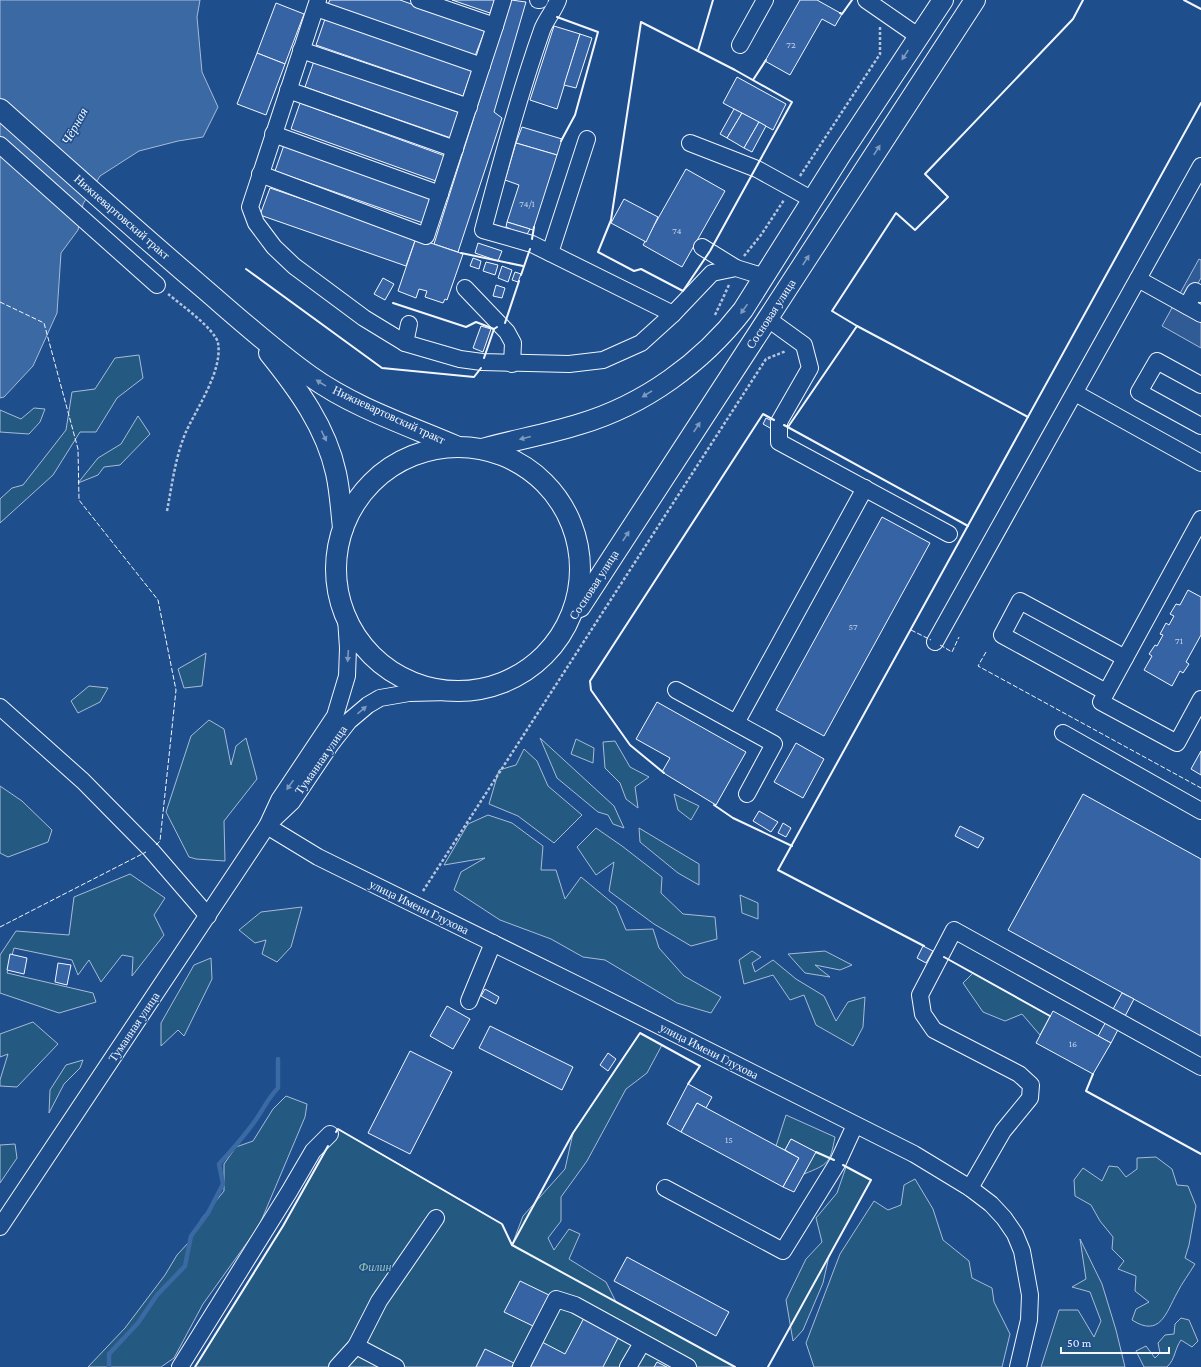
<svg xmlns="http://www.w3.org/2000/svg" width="1201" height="1367" font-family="'Crimson Pro',serif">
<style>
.green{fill:#245a82;stroke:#a8bbd7}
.parking{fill:#305b95;stroke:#a8bbd7}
.water{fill:#3b69a3;stroke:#a8bbd7}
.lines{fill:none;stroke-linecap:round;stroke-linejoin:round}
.stream{stroke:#3b69a3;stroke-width:4.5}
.building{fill:#3563a3;stroke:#f2f6ff}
.minor-casing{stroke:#f2f6ff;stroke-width:18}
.major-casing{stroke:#f2f6ff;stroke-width:22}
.path{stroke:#b3c4dc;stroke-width:2.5;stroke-dasharray:3 2;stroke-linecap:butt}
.minor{stroke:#1f4e8c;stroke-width:16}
.major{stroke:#1f4e8c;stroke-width:20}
.fence{stroke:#f2f6ff;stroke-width:1;stroke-dasharray:5 2;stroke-linecap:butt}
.wall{stroke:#f2f6ff;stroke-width:2}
.oneway{fill:#7e9ac0}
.labels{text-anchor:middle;stroke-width:3;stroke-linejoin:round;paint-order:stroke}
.number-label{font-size:10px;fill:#c3d1e8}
.street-label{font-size:12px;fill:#f2f6ff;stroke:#1f4e8c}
.park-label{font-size:12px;font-style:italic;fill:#97c8a6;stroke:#1f4e8c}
.water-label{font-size:13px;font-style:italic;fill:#f2f6ff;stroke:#1f4e8c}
</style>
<rect width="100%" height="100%" fill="#1f4e8c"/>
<g class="green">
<polygon points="139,355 143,378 117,398 96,432 80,432 53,475 0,523 0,499 12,488 23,485 66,430 72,392 95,389 115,358"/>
<polygon points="34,408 45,409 40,422 29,434 0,432 0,410 21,419"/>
<polygon points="138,416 150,434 120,465 104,467 98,475 78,483 98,458 121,444"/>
<polygon points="206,653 202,686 184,688 178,669"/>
<polygon points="89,686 108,688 100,702 78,713 71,701"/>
<polygon points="209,720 224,729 231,765 236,746 246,738 257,779 224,821 225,861 196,859 189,857 166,812 191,736"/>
<polygon points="540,738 614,806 624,828 613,824 608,815 598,812 557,778"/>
<polygon points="576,739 594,748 593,763 571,754"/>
<polygon points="615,741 630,767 649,777 635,787 638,808 626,799 620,783 605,768 603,742"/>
<polygon points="524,749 537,761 548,786 582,815 554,843 518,816 489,804 499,770 516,765"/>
<polygon points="0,786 22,801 52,830 48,842 8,857 0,853"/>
<polygon points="674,794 699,806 691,820 678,810"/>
<polygon points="488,815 512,823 543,846 541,870 556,870 565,899 581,877 616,906 626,930 653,929 659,948 684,976 721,997 711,1013 677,1003 605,960 583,957 551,939 500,920 454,890 461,872 485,858 444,865 468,824"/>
<polygon points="596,828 622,846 662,877 661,893 683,914 715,917 717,939 691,946 654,924 609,891 614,862 596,875 577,847"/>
<polygon points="639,828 699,864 699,885 678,873 640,842"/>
<polygon points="130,874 165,898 154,915 164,935 132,976 133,957 122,955 101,982 89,960 78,975 72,960 14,948 7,973 93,993 96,1002 59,1013 0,993 0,955 16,931 69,935 74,897"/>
<polygon points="740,895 758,903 758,919 742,913"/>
<polygon points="302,907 291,947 277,962 262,954 266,940 255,943 239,930 261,912"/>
<polygon points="752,951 761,957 752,963 755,972 773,960 796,979 824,996 836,1021 848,1002 865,997 863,1027 853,1046 816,1025 804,995 790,1000 773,975 744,984 739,960"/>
<polygon points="825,951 852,965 840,970 815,965 830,977 805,973 788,954"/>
<polygon points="211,958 212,979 184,1036 178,1030 161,1046 161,1023 194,965"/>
<polygon points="973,973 1050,1016 1040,1035 1022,1014 1005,1021 983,1012 963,983"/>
<polygon points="33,1022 58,1044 17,1087 0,1086 0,1080 8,1054 0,1057 0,1034"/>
<polygon points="640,1033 662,1045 647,1073 626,1089 587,1161 561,1197 561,1221 548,1238 554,1250 569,1229 580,1234 569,1259 606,1282 616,1302 735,1367 195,1367 283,1226 338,1129 502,1224 512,1245 523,1216 565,1169 573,1133"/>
<polygon points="83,1060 80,1068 64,1084 49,1113 50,1090 66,1065"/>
<polygon points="286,1096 307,1104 305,1117 259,1226 203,1304 174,1358 161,1367 88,1367 125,1328 165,1275 177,1255 189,1242 202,1218 224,1191 224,1164 236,1147 253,1141 273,1109"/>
<path d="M786,1115L835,1137C830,1163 829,1164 804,1174L815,1152L791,1139L785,1150L776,1146Z"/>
<polygon points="15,1144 17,1158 0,1183 0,1145"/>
<path d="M1156,1157L1172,1169L1177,1185L1188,1186L1196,1206L1189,1245L1185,1258L1195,1264C1189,1274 1182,1283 1177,1293C1166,1313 1160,1338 1132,1320L1136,1309L1149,1302L1135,1291L1136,1276L1118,1269L1124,1261L1112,1249L1113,1237L1100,1221L1091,1205L1075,1196L1074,1180L1083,1168L1102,1181L1109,1166L1118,1167L1126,1177L1137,1169V1158Z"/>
<polygon points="846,1167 871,1180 829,1256 823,1283 803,1330 793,1341 786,1300 806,1259 822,1242 816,1218 837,1193"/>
<polygon points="915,1179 933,1209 943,1240 969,1261 972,1278 992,1288 994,1302 1010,1334 1002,1367 814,1367 806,1343 840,1254 874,1201 888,1210 901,1205 904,1185"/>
<polygon points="1080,1239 1102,1284 1116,1330 1125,1367 1041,1367 1059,1310 1078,1310 1094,1337 1101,1321 1090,1292 1072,1287 1086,1279"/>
<path d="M1181,1318L1189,1320L1198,1341L1192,1347L1181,1340C1174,1350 1176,1358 1167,1367H1144L1136,1351L1146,1346L1155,1358L1160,1353L1158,1343L1165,1335L1174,1334L1175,1324Z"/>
</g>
<polygon class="parking" points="1199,259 1201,260 1201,278 1197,285 1201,287 1201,348 1162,326"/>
<polygon class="water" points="0,0 200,0 197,17 202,72 218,107 203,137 178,141 139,151 100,176 83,204 78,230 61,253 57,313 33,366 4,397 0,398"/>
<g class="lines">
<path class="stream" d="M109,1367V1354L138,1323L157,1295L185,1266L191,1236L208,1213L223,1184L219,1164C232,1150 244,1136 255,1121C263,1110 268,1098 278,1088V1059"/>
</g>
<g class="building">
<polygon points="330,0 400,0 485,30 475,56 328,4"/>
<polygon points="452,0 495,0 490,13"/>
<polygon points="511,0 526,2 494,112 502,118 458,252 434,244"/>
<polygon points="800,0 817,0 842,14 835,26 822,19 790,75 765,61"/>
<polygon points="276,3 304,14 285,64 257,53"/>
<polygon points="325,19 472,70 463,96 316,45"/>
<polygon points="554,26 580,34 557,109 530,100"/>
<polygon points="580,34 592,38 576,88 564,85"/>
<polygon points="257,53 285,64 266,115 237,104"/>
<polygon points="314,61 460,113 451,138 305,87"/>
<polygon points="737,77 786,104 773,130 723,103"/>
<polygon points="300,103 445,156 436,181 291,129"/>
<polygon points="734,109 742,113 727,138 720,134"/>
<polygon points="742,113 759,122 744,148 727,138"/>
<polygon points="759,122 766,126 752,152 744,148"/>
<polygon points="522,127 562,139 557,155 516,143"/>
<polygon points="516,143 557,155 533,230 507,222 519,185 505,180"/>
<polygon points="284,145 432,197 423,223 275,171"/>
<polygon points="686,169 725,191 682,267 643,245"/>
<polygon points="270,188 416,238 406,266 260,215"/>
<polygon points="624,199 658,217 646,242 611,223"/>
<polygon points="507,222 530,229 526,236 506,227"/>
<polygon points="416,238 463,254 447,300 445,299 443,303 425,297 427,291 419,289 416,298 398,291"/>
<polygon points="478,243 502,251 498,261 475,253"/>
<polygon points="473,258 481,261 479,269 470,266"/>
<polygon points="486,262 498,265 495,275 483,271"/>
<polygon points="502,266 512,270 508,282 498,278"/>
<polygon points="515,272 521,274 518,282 512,280"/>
<polygon points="383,278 394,284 385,300 374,294"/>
<polygon points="496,285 505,288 502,298 493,296"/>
<polygon points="481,326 491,329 483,352 473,348"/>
<polygon points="766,418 774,422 770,428 763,424"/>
<polygon points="882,517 930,543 824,736 776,710"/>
<polygon points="1188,590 1201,597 1201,635 1186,662 1189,664 1183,673 1180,671 1172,686 1144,670 1152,656 1149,654 1155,645 1157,646 1163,635 1160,634 1166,623 1169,625 1174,616 1170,614 1176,604 1180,605"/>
<polygon points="657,702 746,752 716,805 662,772 670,758 636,739"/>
<polygon points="796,743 824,759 803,798 774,782"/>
<polygon points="1201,751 1201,775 1191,769"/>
<polygon points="1083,794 1201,859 1201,1036 1008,930"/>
<polygon points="759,811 778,822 771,832 753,821"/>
<polygon points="783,823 791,828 786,837 778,833"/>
<polygon points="960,826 984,838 978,848 955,836"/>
<polygon points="923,946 933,951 926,963 917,958"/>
<polygon points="10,954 27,958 24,974 7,970"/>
<polygon points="58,963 71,965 67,985 55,982"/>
<polygon points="485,989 499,997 496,1004 481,996"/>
<polygon points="1122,993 1134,999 1111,1043 1098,1036"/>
<polygon points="447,1006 470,1019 453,1049 430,1036"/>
<polygon points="1053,1011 1111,1043 1093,1074 1036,1043"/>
<polygon points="490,1026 573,1067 562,1090 479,1048"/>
<polygon points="410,1051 452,1072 410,1154 368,1133"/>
<polygon points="608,1053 616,1059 608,1071 600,1065"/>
<polygon points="688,1084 712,1097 706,1108 697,1103 681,1132 667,1124"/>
<polygon points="697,1103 799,1158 783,1187 681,1132"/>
<polygon points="791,1139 816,1152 794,1192 783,1187 799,1158 785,1150"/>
<polygon points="627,1257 729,1312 716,1336 614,1281"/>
<polygon points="520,1281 549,1295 533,1326 504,1312"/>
<polygon points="585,1316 620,1334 603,1367 528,1367 542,1342 565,1354"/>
<polygon points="485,1349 514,1363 512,1367 476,1367"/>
<polygon points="657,1362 667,1367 654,1367"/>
</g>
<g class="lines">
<defs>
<g id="minor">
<polyline points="318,0 250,207 256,223 274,247 294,266 364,318 405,343 460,359 482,362 569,364 603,360 641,343 673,314 712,273 736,268 765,277"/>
<polyline points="419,0 495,26 503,0"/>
<polyline points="538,0 540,0"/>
<path d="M558,0C554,11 546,19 542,30C519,95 501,163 483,230L532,244L673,314"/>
<polyline points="866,0 918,36"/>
<polyline points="316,8 482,66"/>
<polyline points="740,45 765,0"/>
<polyline points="301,50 469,107"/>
<polyline points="288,90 455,149"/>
<polyline points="273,134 440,194"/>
<polyline points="690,143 757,169 813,200"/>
<polyline points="0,145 157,285"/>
<polyline points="260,174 426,236 495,26"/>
<polyline points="702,247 736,268"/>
<polyline points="550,253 587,139"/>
<polyline points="1138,279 1201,314"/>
<polyline points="465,288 507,332 513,343 512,364"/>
<polyline points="1187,306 1195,291 1201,294"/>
<polyline points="768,319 804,345 810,368 779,422 779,442 949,534"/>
<polyline points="405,343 409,324"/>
<polyline points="1201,385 1157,361 1139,392 1201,426"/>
<polyline points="1075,393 1201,463"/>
<polyline points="1201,519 1101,702 1177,743 1201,699"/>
<polyline points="935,642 1201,166"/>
<polyline points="676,690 774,744 747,794"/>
<polyline points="1106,692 1002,635 1020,601 1125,658"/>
<polyline points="0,707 83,781 151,850 208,916"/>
<polyline points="736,723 865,488"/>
<polyline points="1063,733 1201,811"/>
<polyline points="274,819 292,802 331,744 349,721 368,705 380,698 409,693 450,692"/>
<polyline points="267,826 318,857 584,988 914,1154 970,1188 991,1204 1004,1218 1015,1234 1022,1251 1030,1295 1029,1320 1018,1367"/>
<polyline points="469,1001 493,943"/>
<polyline points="665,1188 783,1251 838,1162 855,1125"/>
<polyline points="970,1188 1003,1131 1030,1098 1031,1085 1019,1074 934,1030 923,1014 920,995 954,930 1201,1067"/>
<polyline points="0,1227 267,826 279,800 335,716 347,676 348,648 346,618"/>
<polyline points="356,1346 396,1367"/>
<polyline points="180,1367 289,1192 313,1151 330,1134"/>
<polyline points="337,1367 356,1346 379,1301 436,1218"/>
<polyline points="521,1367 556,1299 575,1305 688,1367"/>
<polyline points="628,1367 642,1343"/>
</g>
<g id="major">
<path d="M0,109C67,169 134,229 202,287C237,317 272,349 310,376C353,407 407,425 456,446"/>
<path d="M269,353C298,389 326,427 336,473C340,491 341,510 343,528"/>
<circle cx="458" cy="569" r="122"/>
<path d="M482,449C515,440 548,434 580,424C644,405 702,363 743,310L840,156L943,0"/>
<polyline points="580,607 975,0"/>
</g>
</defs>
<use href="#minor" class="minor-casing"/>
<use href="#major" class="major-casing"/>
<g class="path">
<polyline points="800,176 880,54 880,27"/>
<polyline points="744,256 761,235 784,200"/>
<polyline points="715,315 729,285"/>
<path d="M167,511C172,485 175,459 185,434C196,409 223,371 218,343C215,329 180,304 168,294"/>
<polyline points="423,891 766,359 786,351"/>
</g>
<use href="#minor" class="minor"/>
<use href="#major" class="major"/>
<g class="fence">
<polyline points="0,302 44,323 78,449 79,500 158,600 176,690 160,841 155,846"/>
<polyline points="911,630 931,640"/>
<polyline points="940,645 952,652 959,637"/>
<polyline points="986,652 978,666 1201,788"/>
<polyline points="0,927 146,852"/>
</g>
<g class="wall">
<polyline points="1184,0 1201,9"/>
<polyline points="840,13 842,14 852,0"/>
<polyline points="557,17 598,32 575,115 561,141"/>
<polygon points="641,22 735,70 792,102 710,251 683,291 641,269 634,271 598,252 611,220"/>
<polyline points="698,51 713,0"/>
<polyline points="753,80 766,60"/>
<polyline points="532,239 534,227"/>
<polyline points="461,253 523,266"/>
<polyline points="246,269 382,368 474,377 481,368"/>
<polyline points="521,275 530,249"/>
<polyline points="393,303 466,327 476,322 494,329"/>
<polyline points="505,323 519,281"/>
<polyline points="484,358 494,329 497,327"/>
<polyline points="1028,417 857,326 832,311 896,213 915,230 948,197 925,174 1073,19 1083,0"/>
<polyline points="784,425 968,526"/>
<polyline points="788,427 857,326"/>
<polyline points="664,773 630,745 591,690 590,681 763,414 774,420"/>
<polyline points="714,805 733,818 792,846"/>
<polyline points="924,946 778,870 1201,103"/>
<polyline points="944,957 1050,1016"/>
<polyline points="1093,1074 1086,1091 1201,1154"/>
<polyline points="336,1132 338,1129 502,1224 512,1245 735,1367"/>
<polyline points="816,1152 834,1160"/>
<polyline points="512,1245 573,1133 640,1033 700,1066 688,1084"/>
<polyline points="195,1367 283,1226 328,1146"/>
<polyline points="768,1367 871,1180 843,1165"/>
</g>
</g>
<defs><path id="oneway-solid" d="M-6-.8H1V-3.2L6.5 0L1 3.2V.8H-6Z"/></defs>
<g class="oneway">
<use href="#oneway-solid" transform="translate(905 55) rotate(123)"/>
<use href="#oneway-solid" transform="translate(877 150) rotate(-57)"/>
<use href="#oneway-solid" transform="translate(806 260) rotate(-57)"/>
<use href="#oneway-solid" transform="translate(744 309) rotate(125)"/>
<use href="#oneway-solid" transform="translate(321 383) rotate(-148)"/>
<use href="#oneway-solid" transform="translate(647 394) rotate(148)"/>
<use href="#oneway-solid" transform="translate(697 427) rotate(-57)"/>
<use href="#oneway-solid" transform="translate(324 436) rotate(64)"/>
<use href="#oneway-solid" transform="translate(525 438) rotate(166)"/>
<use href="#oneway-solid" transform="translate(626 536) rotate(-57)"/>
<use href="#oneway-solid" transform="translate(348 656) rotate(94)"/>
<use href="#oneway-solid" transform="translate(362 710) rotate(-40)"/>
<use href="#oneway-solid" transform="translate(290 785) rotate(125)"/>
</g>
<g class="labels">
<g class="number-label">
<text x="791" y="48">72</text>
<text x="527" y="207">74/1</text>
<text x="677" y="234">74</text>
<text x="853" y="630">57</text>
<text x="1179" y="644">71</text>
<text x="1073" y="1047">16</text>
<text x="729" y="1143">15</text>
</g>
<g class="street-label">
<text transform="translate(122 217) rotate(41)" y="4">Нижневартовский тракт</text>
<text transform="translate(771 314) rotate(-57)" y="4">Сосновая улица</text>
<text transform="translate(389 415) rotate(25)" y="4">Нижневартовский тракт</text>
<text transform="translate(594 585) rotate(-57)" y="4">Сосновая улица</text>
<text transform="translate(321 760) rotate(-55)" y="4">Туманная улица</text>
<text transform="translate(419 907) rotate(26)" y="4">улица Имени Глухова</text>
<text transform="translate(134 1027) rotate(-56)" y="4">Туманная улица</text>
<text transform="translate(709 1051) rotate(27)" y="4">улица Имени Глухова</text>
</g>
<g class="park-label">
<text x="375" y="1271">Филин</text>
</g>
<g class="water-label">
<text transform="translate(74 126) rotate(-61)" y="5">Чёрная</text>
</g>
</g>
<path d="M1061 1347v6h108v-6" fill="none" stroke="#f2f6ff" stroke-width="2"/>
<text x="1067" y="1347" font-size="12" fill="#f2f6ff" stroke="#1f4e8c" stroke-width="3" paint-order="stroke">50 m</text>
</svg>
